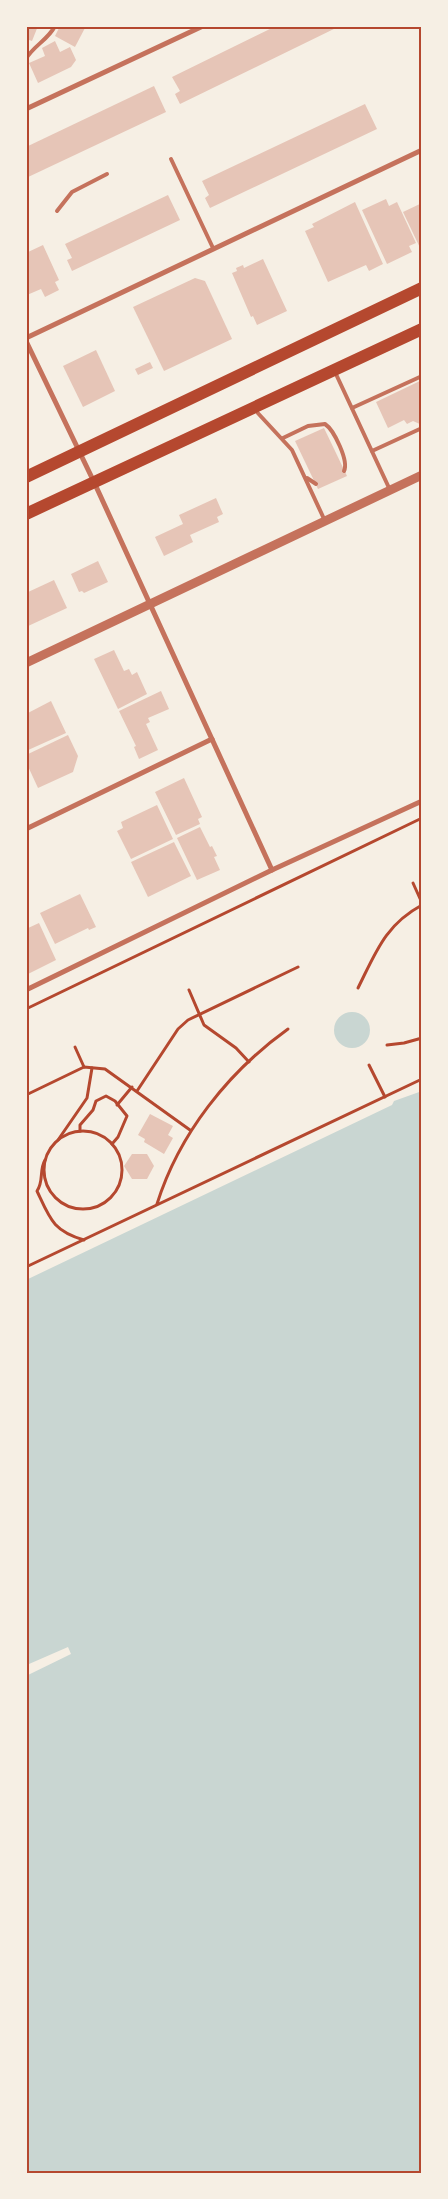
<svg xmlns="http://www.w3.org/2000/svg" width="448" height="2199" font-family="'Nunito Sans',sans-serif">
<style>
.water{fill:#c9d6d2}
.pier{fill:#f6efe4}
.building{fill:#e6c5b7}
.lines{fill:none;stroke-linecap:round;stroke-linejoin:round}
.path{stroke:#b5482f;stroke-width:3}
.service{stroke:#c5725c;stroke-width:4}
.minor{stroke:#c5725c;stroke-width:5}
.tertiary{stroke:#c5725c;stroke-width:9}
.primary{stroke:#b5482f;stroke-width:12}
.neatline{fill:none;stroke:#b5482f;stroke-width:2}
</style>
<rect width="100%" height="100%" fill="#f6efe4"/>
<g class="water">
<circle cx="352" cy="1030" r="18"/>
<polygon points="422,1091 422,2173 26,2173 26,1280 392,1105 394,1101"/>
</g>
<polygon class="pier" points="68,1647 71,1654 26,1676 26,1658 29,1664"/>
<g class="building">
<polygon points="26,26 38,26 32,41 26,39"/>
<polygon points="60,26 86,26 75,47 55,36"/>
<polygon points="276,26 340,26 180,104 175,94 180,91 172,77"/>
<polygon points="55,41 60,52 70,47 76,60 71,67 38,83 29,63 45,56 42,48"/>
<polygon points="154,86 166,112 26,178 26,147"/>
<polygon points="365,104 377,129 210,208 205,198 209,195 202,181"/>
<polygon points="168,195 180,220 72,271 67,260 72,258 65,244"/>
<polygon points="386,199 389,206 397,202 416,243 409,246 412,252 387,264 362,210"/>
<polygon points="355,202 383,264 369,271 366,265 328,282 305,231 314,227 312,224"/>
<polygon points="422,203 422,252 403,212"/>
<polygon points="43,245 59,280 55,282 59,290 45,297 41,289 27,295 26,253"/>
<polygon points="263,259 287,311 257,325 253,316 251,317 232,273 237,271 236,268 243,265 244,268"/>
<polygon points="195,278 205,281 232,339 164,371 133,307"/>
<polygon points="96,350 115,391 83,407 63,366"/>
<polygon points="150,362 153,368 138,375 135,369"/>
<polygon points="422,380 422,425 413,421 407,424 404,420 388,428 376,402"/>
<polygon points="324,428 347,476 318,489 295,441"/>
<polygon points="216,498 223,514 217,517 219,522 190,535 193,542 164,556 155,537 183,524 179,515"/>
<polygon points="98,561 108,582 84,593 82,591 79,592 71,574"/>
<polygon points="54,580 67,608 26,627 26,593"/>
<polygon points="114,650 124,671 129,669 132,675 137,672 147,694 118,709 94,659"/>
<polygon points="161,691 169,709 148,718 150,722 146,724 158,750 139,759 134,747 136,746 119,711"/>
<polygon points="51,701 66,733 26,751 26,714"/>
<polygon points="68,735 78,756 73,772 38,788 26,762 26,755"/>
<polygon points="184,778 202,817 198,819 200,824 176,835 155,792"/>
<polygon points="157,805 173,839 131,859 117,831 123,828 121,822"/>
<polygon points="200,827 210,847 212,846 217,856 214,857 220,870 197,880 177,838"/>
<polygon points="174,842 191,876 148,897 131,862"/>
<polygon points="80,894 96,927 89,930 88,928 55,944 40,913"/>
<polygon points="39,923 56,960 26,975 26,929"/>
<polygon points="150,1114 173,1126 168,1135 173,1138 164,1154 144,1142 145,1139 138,1135"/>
<polygon points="132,1154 147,1154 154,1166 147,1179 132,1179 124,1166"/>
</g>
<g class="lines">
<g class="path">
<polyline points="413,883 422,903"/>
<path d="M358,988C376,952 385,925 422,905"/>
<polyline points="189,990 204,1025 236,1048 249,1062"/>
<polyline points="26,1009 422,818"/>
<polyline points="387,1045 404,1043 422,1038"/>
<polyline points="75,1047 84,1067"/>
<polyline points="369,1065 385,1097"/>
<polyline points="137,1091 178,1029 188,1020 298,967"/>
<polyline points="26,1095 84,1067 105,1069 190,1130"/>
<polyline points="117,1105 132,1087"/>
<polyline points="80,1131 80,1125 93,1110 96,1101 106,1096 115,1101 127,1116 118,1137 112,1144"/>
<circle cx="83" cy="1170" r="39"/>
<polyline points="58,1140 87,1098 92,1068"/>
<path d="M45,1160C39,1170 44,1181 37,1191C50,1219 53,1231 84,1240"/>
<path d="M157,1204C179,1134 228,1072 288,1029"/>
<polyline points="26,1267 422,1079"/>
</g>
<g class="service">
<path d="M26,59C33,46 48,40 55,26"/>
<polyline points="171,159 213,248"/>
<polyline points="57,211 72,192 107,174"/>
<polyline points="335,372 390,490"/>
<polyline points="352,408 422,376"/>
<polyline points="255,410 292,450 325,521"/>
<path d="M283,438L308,426L325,424C334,430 349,461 344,471"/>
<polyline points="372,451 422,428"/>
<polyline points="307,478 316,484"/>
</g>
<g class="minor">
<polyline points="26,109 203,26"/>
<polyline points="26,338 422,150"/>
<polyline points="26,341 94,482 272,870"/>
<polyline points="26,829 212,739"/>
<polyline points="26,990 272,870 422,801"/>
</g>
<polyline class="tertiary" points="26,663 422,475"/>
<g class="primary">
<polyline points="26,477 422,288"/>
<polyline points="26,514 422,329"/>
</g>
</g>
<rect width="448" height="2199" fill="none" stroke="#f6efe4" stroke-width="55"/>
<rect x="28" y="28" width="392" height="2144" class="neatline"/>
</svg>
